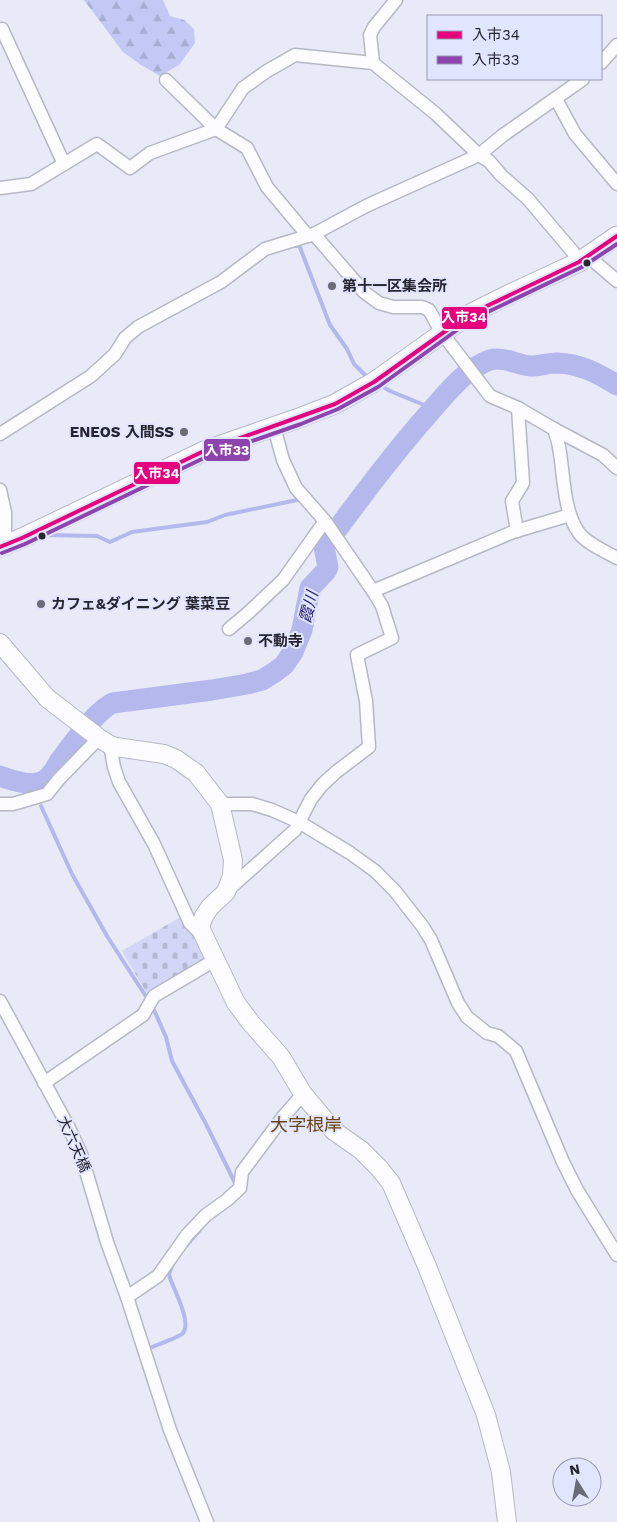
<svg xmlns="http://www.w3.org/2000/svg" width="617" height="1522" font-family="'Work Sans','Noto Sans JP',sans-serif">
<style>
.forest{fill:url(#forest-firs)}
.cemetery{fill:url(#cemetery-stones)}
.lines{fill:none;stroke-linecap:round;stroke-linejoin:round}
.stream{stroke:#b4b8ed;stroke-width:4}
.river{stroke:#b4b8ed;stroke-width:21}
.street-casing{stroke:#b6b8c3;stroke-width:15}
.secondary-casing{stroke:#b6b8c3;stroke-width:20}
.primary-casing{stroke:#b6b8c3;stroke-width:21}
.street{stroke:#fcfcfe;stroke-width:12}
.secondary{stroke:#fcfcfe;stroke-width:18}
.primary{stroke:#fcfcfe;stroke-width:19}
.bus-1-casing{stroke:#e2e5fe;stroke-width:8}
.bus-2-casing{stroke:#e2e5fe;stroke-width:8}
.bus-1{stroke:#e5007d;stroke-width:4}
.bus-2{stroke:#8e44ad;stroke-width:4}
.bus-dot{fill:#252630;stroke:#e2e5fe;stroke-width:2}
.poi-dot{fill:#696b76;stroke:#e2e5fe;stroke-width:2}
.labels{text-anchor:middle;stroke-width:4;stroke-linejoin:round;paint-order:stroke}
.poi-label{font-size:15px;font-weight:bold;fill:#252630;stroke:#e2e5fe;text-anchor:start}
.street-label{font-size:15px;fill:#252630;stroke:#e2e5fe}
.water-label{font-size:16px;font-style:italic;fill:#292270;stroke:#e2e5fe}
.quarter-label{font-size:18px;fill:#6a4615;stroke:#e2e5fe}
.line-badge{stroke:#e2e5fe;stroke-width:2}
.badge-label{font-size:14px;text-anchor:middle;font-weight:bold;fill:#fff}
</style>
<defs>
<pattern id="forest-firs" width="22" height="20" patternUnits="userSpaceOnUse" patternTransform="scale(1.25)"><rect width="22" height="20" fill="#c3c8f4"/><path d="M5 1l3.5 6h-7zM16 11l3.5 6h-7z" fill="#a7acd2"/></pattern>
<pattern id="cemetery-stones" width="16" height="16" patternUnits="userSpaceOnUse" patternTransform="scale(1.25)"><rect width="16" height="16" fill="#d3d6f6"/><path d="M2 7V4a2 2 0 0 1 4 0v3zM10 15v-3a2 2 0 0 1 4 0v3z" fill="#b5b8d3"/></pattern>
</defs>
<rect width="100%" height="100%" fill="#e8eaf8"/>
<polygon class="forest" points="84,0 163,0 170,16 184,20 194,29 195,43 179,65 160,76 141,65 123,52"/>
<polygon class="cemetery" points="184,915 207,958 146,992 122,951"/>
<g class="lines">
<g class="stream">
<polyline points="295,246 299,245 330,325 347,349 354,364 368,378"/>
<polyline points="380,385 390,391 434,409"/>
<polyline points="46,535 97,536 110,542 132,532 207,522 225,515 297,500"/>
<polyline points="30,782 33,788"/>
<polyline points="41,806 72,874 107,936 145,995"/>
<polyline points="154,1010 166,1037 172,1061 206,1124 236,1185"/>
<polyline points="186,1246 200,1230"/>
<path d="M152,1347C159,1344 177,1338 182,1334C193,1324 174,1290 170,1278L169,1274L172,1266"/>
</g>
<path class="river" d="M0,776C11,780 30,786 41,782C50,779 55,769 59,762C71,746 95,711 113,703L212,690L247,684L262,680L275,672L284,665L293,652L302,630L310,588L326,571L328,567L324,547C358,501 392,455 430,412C446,394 466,368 490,360C503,356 517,365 531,366C539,366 548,363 557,363C581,364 597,373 617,385"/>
<defs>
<g id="street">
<polyline points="2,29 64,164"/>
<polyline points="373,63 370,35 374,27 396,0"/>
<polyline points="601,63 617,45"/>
<polyline points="166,80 216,129 247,148 267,187 308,236"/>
<polyline points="556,99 575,134 617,184"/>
<polyline points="0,188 31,184 97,144 130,168 150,153 216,129 243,88 267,71 295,55 373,63 436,114 479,155 489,161 501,175 528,199 573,252 579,262"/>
<path d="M314,234L364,292L379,303L393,307H422L429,310L442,333L490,396L518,408L554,429C556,435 558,441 559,447C564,474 563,511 579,533C586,543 606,552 617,558"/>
<polyline points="589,257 617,281"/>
<polyline points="554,429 603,455 617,468"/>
<polyline points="0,434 91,376 115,354 125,338 138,327 221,282 265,249 314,234 366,206 479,155 502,136 583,79"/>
<polyline points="0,490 5,512 5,545"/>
<polyline points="517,531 512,501 523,483 518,408"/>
<polyline points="373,591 513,532 570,515"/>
<polyline points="229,629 248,613 283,580 325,521"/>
<polyline points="110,745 114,767 119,782 154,844 190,923 203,936"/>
<polyline points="0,804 13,804 47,794 59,779 99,738"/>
<polyline points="220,804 252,804 272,810 299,822 350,853 375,871 395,891 423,927 431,940 458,1003 467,1017 487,1033 498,1036 516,1051 563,1162 577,1190 617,1255"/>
<polyline points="228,890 295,830 311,799 322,785 336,772 369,747 366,701 357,655 392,638 382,606 373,591 325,521 296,488 283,460 274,427"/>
<polyline points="0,1001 68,1126 81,1154 107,1242 127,1297 170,1430 207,1522"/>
<polyline points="44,1083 143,1015 154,996 215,960"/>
<polyline points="127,1297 158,1276 187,1235 206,1215 227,1200 240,1188 242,1172 283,1117 303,1094"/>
</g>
<polyline id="secondary" points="0,643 47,698 99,738 110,745 116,747 164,754 176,759 196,773 220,804 233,860 232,876 226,892 210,907 204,916 200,927 204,936 236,1003 251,1023 281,1057 303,1094 334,1131 361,1150 379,1168 391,1183 426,1264 486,1415 501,1472 507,1522"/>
<polyline id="primary" points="0,547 22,538 204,451 299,418 335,404 374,382 468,315 508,295 579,262 617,236"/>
</defs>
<use href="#street" class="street-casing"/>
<use href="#secondary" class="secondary-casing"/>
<use href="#primary" class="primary-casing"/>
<use href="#street" class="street"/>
<use href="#secondary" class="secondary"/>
<use href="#primary" class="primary"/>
<defs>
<polyline id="bus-1" points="0,547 22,538 204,451 335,404 374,382 468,315 579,262 617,236"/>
<polyline id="bus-2" points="2,553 25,544 206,457 301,424 338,409 378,387 471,320 582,267 617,244"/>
</defs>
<use href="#bus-1" class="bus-1-casing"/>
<use href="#bus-2" class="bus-2-casing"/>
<use href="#bus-1" class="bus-1"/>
<use href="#bus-2" class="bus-2"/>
</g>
<g class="bus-dot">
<circle cx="587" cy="263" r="4.5"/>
<circle cx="42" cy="536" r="4.5"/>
</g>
<g class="poi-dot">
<circle cx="332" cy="286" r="5"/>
<circle cx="184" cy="432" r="5"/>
<circle cx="41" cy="604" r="5"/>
<circle cx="248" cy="641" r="5"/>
</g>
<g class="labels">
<g class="poi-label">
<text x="342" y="291">第十一区集会所</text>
<text x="174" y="437" text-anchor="end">ENEOS 入間SS</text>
<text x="51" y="609">カフェ&amp;ダイニング 葉菜豆</text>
<text x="258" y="646">不動寺</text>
</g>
<g class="street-label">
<text transform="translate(74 1144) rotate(66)" y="5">大六天橋</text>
</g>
<g class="water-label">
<text transform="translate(308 607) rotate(-75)" y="6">霞川</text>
</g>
<g class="quarter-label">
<text x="306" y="1131">大字根岸</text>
</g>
</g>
<g class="line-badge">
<rect x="441" y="306" width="47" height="24" rx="5" fill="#e5007d"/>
<rect x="203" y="438" width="48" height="24" rx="5" fill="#8e44ad"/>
<rect x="133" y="461" width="48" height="24" rx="5" fill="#e5007d"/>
</g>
<g class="badge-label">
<text x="464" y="322">入市34</text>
<text x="227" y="455">入市33</text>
<text x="157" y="478">入市34</text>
</g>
<rect x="427" y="15" width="175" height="65" fill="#e2e5fe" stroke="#9699ac"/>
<rect x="437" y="31" width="25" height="8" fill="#e5007d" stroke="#9699ac"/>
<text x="472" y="40" font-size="15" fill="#252630">入市34</text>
<rect x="437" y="56" width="25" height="8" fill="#8e44ad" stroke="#9699ac"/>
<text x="472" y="65" font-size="15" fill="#252630">入市33</text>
<g transform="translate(577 1482) rotate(349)"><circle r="24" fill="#e2e5fe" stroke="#9699ac"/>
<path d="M0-4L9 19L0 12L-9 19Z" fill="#696b76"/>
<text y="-8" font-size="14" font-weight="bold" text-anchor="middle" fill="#252630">N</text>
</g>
</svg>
